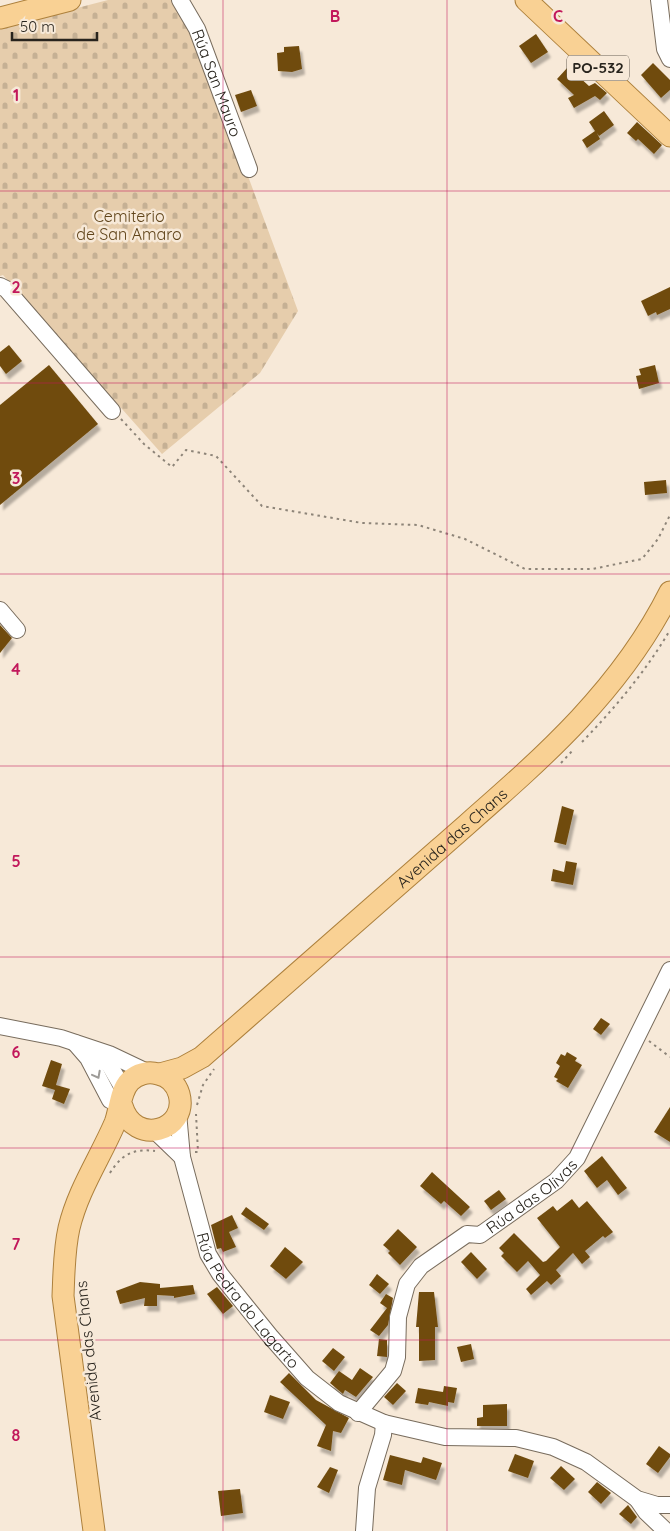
<svg xmlns="http://www.w3.org/2000/svg" width="670" height="1531" font-family="Quicksand,sans-serif">
<style>
.cemetery{fill:url(#cemetery-stones)}
.building{fill:#704c11;filter:url(#shadow)}
.lines{fill:none;stroke-linecap:round;stroke-linejoin:round}
.minor-casing{stroke:#786c5d;stroke-width:18}
.major-casing{stroke:#ad803c;stroke-width:23}
.path{stroke:#8d8478;stroke-width:2;stroke-dasharray:2.5 4;stroke-linecap:butt}
.minor{stroke:#fff;stroke-width:16}
.major{stroke:#f9d194;stroke-width:21}
.oneway{stroke:#9e9c99}
.grid{fill:none;stroke:#c2185b;stroke-width:1;stroke-opacity:0.55}
.labels{text-anchor:middle;stroke-width:5;stroke-linejoin:round;paint-order:stroke}
.shield{fill:#f7e9d8;stroke:#665f55;stroke-width:1}
.shield-label{font-size:15px;font-weight:bold;fill:#28241d}
.street-label{font-size:16px;fill:#28241d;stroke:#f7e9d8}
.park-label{font-size:16px;fill:#61451b;stroke:#f7e9d8}
.grid-label{font-size:16px;text-anchor:middle;font-weight:bold;fill:#c2185b;stroke:#f7e9d8;stroke-width:5;stroke-linejoin:round;paint-order:stroke}
</style>
<defs>
<pattern id="cemetery-stones" width="16" height="16" patternUnits="userSpaceOnUse" patternTransform="scale(1.25)"><rect width="16" height="16" fill="#e6cdac"/><path d="M2 7V4a2 2 0 0 1 4 0v3zM10 15v-3a2 2 0 0 1 4 0v3z" fill="#c5b094"/></pattern>
<filter id="shadow"><feDropShadow dx="3" dy="5.5" stdDeviation="1" flood-color="#0004"/></filter>
</defs>
<rect width="100%" height="100%" fill="#f7e9d8"/>
<polygon class="cemetery" points="108,0 174,0 194,32 229,128 226,132 228,138 235,141 298,311 260,373 162,454 3,275 0,276 0,28"/>
<g class="building">
<polygon points="536,34 548,52 531,63 519,46"/>
<polygon points="299,46 302,69 292,72 278,71 277,53 284,52 284,47"/>
<polygon points="653,63 670,80 670,90 661,98 641,75"/>
<polygon points="568,67 589,86 595,83 607,93 600,100 595,96 574,108 568,98 574,95 557,79"/>
<polygon points="251,90 257,106 241,112 235,95"/>
<polygon points="604,111 614,125 599,136 597,133 600,139 587,148 582,140 595,131 589,122"/>
<polygon points="637,122 662,145 654,154 638,139 636,141 627,133"/>
<polygon points="670,287 670,309 657,315 656,312 648,316 641,301"/>
<polygon points="9,345 22,361 6,374 0,366 0,352"/>
<polygon points="49,365 98,424 0,505 0,405"/>
<polygon points="655,365 659,383 639,389 636,376 641,375 639,369"/>
<polygon points="666,480 667,493 645,495 644,482"/>
<polygon points="0,625 12,638 0,653"/>
<polygon points="562,806 574,810 566,845 554,842"/>
<polygon points="566,861 577,863 573,885 551,881 553,869 564,872"/>
<polygon points="601,1018 610,1024 601,1035 593,1029"/>
<polygon points="567,1052 577,1058 575,1061 582,1065 568,1088 556,1081 558,1079 554,1077 560,1066 556,1063 561,1054 565,1056"/>
<polygon points="51,1060 62,1064 56,1085 70,1089 64,1104 52,1099 55,1090 42,1086"/>
<polygon points="670,1107 670,1142 654,1132"/>
<polygon points="602,1156 627,1188 618,1195 607,1180 597,1188 584,1171"/>
<polygon points="432,1172 470,1207 461,1216 444,1201 441,1204 420,1186"/>
<polygon points="499,1190 506,1199 491,1210 484,1201"/>
<polygon points="572,1199 579,1208 587,1201 613,1232 605,1238 603,1236 585,1251 590,1257 582,1264 573,1253 556,1270 561,1276 551,1285 547,1281 531,1295 526,1289 540,1275 528,1261 517,1272 501,1256 504,1253 499,1248 514,1233 543,1262 546,1261 560,1247 537,1218 553,1206 557,1211"/>
<polygon points="246,1207 269,1224 264,1230 241,1214"/>
<polygon points="232,1215 238,1228 229,1232 236,1247 223,1252 221,1248 217,1249 211,1225"/>
<polygon points="398,1229 417,1247 400,1265 388,1253 390,1251 383,1245"/>
<polygon points="285,1247 303,1262 286,1279 270,1266"/>
<polygon points="471,1252 487,1269 477,1279 461,1262"/>
<polygon points="377,1274 389,1284 380,1294 369,1285"/>
<polygon points="140,1282 160,1284 160,1288 193,1285 195,1294 174,1298 174,1296 157,1295 157,1306 144,1306 145,1298 120,1304 116,1291"/>
<polygon points="217,1287 233,1306 223,1314 207,1294"/>
<polygon points="419,1292 434,1292 438,1327 435,1327 435,1360 419,1361 419,1327 416,1327"/>
<polygon points="386,1294 393,1298 388,1325 379,1336 370,1330 387,1308 380,1303"/>
<polygon points="379,1339 387,1340 387,1357 377,1356"/>
<polygon points="471,1344 474,1359 461,1362 457,1347"/>
<polygon points="333,1348 345,1357 334,1371 322,1361"/>
<polygon points="360,1368 373,1377 356,1397 345,1390 343,1394 330,1383 339,1371 352,1380"/>
<polygon points="289,1373 316,1400 349,1418 341,1433 333,1431 331,1451 317,1446 326,1425 280,1382"/>
<polygon points="397,1383 406,1391 393,1405 384,1397"/>
<polygon points="444,1386 457,1388 454,1403 448,1402 448,1406 429,1402 428,1405 415,1403 418,1388 443,1392"/>
<polygon points="270,1395 290,1402 283,1419 264,1412"/>
<polygon points="507,1404 507,1426 477,1426 477,1418 483,1417 483,1405"/>
<polygon points="659,1446 670,1454 670,1457 658,1473 646,1464"/>
<polygon points="515,1454 534,1461 528,1478 508,1471"/>
<polygon points="390,1455 421,1463 423,1457 442,1463 436,1480 405,1470 402,1485 383,1480"/>
<polygon points="561,1466 575,1479 564,1490 550,1478"/>
<polygon points="330,1467 338,1470 329,1493 317,1487"/>
<polygon points="597,1482 611,1493 601,1504 588,1492"/>
<polygon points="240,1489 243,1513 221,1516 218,1491"/>
<polygon points="628,1505 637,1517 631,1524 619,1514"/>
</g>
<g class="lines">
<defs>
<g id="minor">
<path id="s1" d="M180,0L197,29L249,169"/>
<polyline points="659,0 665,49 670,59"/>
<polyline points="0,286 6,289 112,411"/>
<polyline points="0,610 17,630"/>
<polyline points="0,1026 61,1038 109,1054 149,1073"/>
<polyline points="75,1043 88,1058 110,1100 122,1106"/>
<polyline points="97,1052 110,1066 124,1090"/>
<path id="s2" d="M178,1113L182,1157L208,1254L220,1274L270,1336L307,1378L339,1403L384,1423L445,1437L516,1438L553,1447L586,1462L637,1499L657,1505H670"/>
<polyline points="155,1131 182,1157"/>
<path id="s3" d="M358,1413L393,1371L397,1357L398,1317L407,1284L421,1266L467,1234L480,1235L556,1181L577,1158L670,970"/>
<polyline points="637,1499 646,1512 666,1531"/>
<polyline points="364,1531 367,1488 383,1435 384,1423"/>
</g>
<g id="major">
<polyline points="526,0 670,136"/>
<polyline points="0,18 70,0"/>
<path id="s4" d="M160,1074L182,1068L202,1057C281,988 360,919 439,849C527,771 616,700 670,592"/>
<path d="M94,1531L63,1296C64,1273 64,1250 69,1228C78,1190 100,1158 115,1123C120,1110 120,1091 130,1081C137,1074 148,1071 158,1074C168,1076 176,1084 179,1094C189,1131 134,1147 122,1106"/>
</g>
</defs>
<use href="#minor" class="minor-casing"/>
<use href="#major" class="major-casing"/>
<g class="path">
<polyline points="121,419 144,444 172,467 186,450 216,456 262,506 362,523 418,525 465,539 525,569 592,569 642,559 658,539 670,515"/>
<path d="M582,742C615,708 646,671 670,630"/>
<polyline points="561,763 573,750"/>
<polyline points="649,1041 670,1057"/>
<polyline points="197,1105 203,1085 214,1069"/>
<polyline points="195,1152 198,1152 196,1114"/>
<path d="M110,1173C121,1155 133,1148 155,1151"/>
</g>
<use href="#minor" class="minor"/>
<use href="#major" class="major"/>
</g>
<defs><path id="oneway-chevron" d="M-2-3.5L2.5 0L-2 3.5" fill="none" stroke-width="1.6" stroke-linecap="round" stroke-linejoin="round" transform="scale(1.25)"/></defs>
<use class="oneway" href="#oneway-chevron" transform="translate(97 1075) rotate(62)"/>
<path class="grid" d="M223,0V1531M447,0V1531M0,191H670M0,383H670M0,574H670M0,766H670M0,957H670M0,1148H670M0,1340H670"/>
<g class="labels">
<rect class="shield" x="567" y="55.5" width="62" height="25" rx="4"/>
<g class="shield-label">
<text x="598" y="73">PO-532</text>
</g>
<g class="street-label">
<text dy="6" stroke="none"><textPath href="#s1" startOffset="91">Rúa San Mauro</textPath></text>
<text dy="6" stroke="none"><textPath href="#s4" startOffset="378">Avenida das Chans</textPath></text>
<text dy="6" stroke="none"><textPath href="#s3" startOffset="300">Rúa das Olivas</textPath></text>
<text dy="6" stroke="none"><textPath href="#s2" startOffset="205">Rúa Pedra do Lagarto</textPath></text>
<text transform="translate(88 1351) rotate(-96)" y="6">Avenida das Chans</text>
</g>
<g class="park-label">
<text x="129" y="222">Cemiterio<tspan x="129" dy="18">de San Amaro</tspan></text>
</g>
</g>
<g class="grid-label">
<text x="335" y="22">B</text>
<text x="558" y="22">C</text>
<text x="16" y="101">1</text>
<text x="16" y="293">2</text>
<text x="16" y="484">3</text>
<text x="16" y="675">4</text>
<text x="16" y="867">5</text>
<text x="16" y="1058">6</text>
<text x="16" y="1250">7</text>
<text x="16" y="1441">8</text>
</g>
<path d="M12 32v8h85v-8" fill="none" stroke="#28241d" stroke-width="2.5"/>
<text x="20" y="32" font-size="15" fill="#28241d" stroke="#f7e9d8" stroke-width="4" paint-order="stroke">50 m</text>
</svg>
